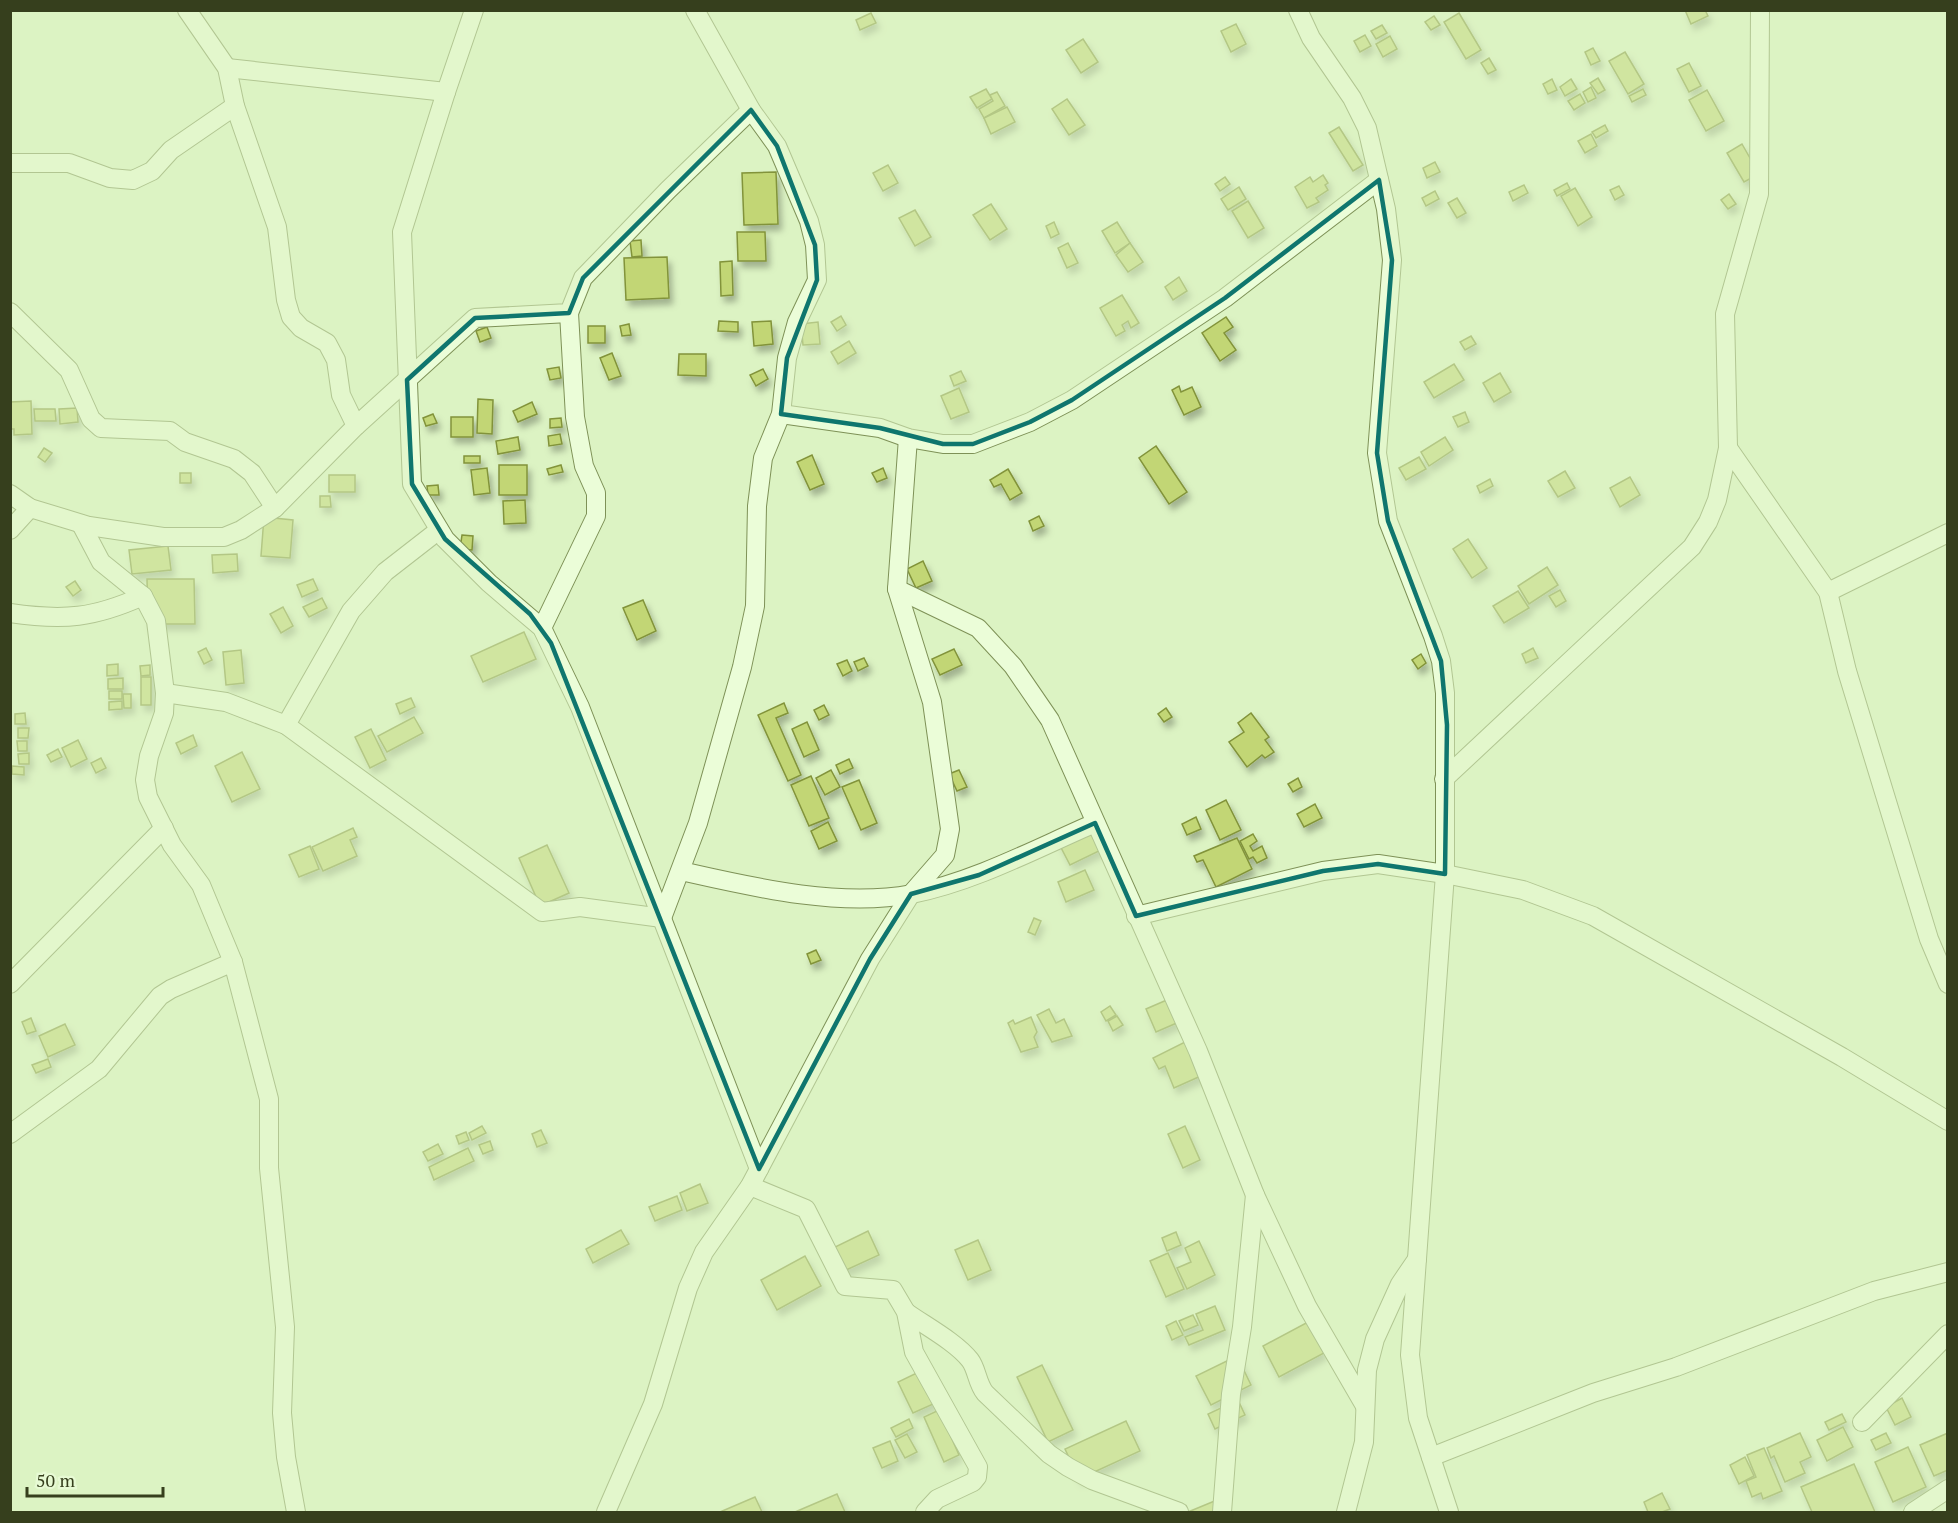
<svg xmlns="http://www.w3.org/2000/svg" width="1958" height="1523" font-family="'PT Serif',serif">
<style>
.building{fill:#c2d675;stroke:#82933a;stroke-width:1.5;filter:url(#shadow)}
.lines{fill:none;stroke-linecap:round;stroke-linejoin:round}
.minor-casing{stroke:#7e9157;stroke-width:20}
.minor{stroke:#ebfdd8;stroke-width:18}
.marked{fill:none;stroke:#0f766e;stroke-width:4.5;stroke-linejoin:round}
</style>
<defs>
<filter id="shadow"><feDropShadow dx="3.5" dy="6" stdDeviation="3" flood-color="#0004"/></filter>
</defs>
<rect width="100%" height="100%" fill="#dcf3c3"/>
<g class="building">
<polygon points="1685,10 1705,10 1708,16 1691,24"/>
<polygon points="871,13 876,23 860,30 856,20"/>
<polygon points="1459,13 1481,50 1466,59 1444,22"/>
<polygon points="1434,16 1440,25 1431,30 1425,22"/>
<polygon points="1236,24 1246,44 1231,52 1221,31"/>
<polygon points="1382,25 1387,33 1376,39 1371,31"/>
<polygon points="1365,35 1371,46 1360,52 1354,41"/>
<polygon points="1390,36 1397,49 1383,57 1376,44"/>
<polygon points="1083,39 1098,62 1081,73 1066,50"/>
<polygon points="1593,48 1600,61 1591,65 1585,52"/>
<polygon points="1625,52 1644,84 1628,94 1609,61"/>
<polygon points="1489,58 1496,70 1488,74 1481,63"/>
<polygon points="1689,63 1701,86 1689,92 1677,69"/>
<polygon points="1598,78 1605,90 1598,94 1590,83"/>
<polygon points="1552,79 1557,90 1548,94 1543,84"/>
<polygon points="1571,79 1577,89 1565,96 1560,87"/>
<polygon points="1591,87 1596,98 1588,102 1583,92"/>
<polygon points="986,89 992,99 977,108 970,97"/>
<polygon points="1643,89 1646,95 1632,102 1629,96"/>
<polygon points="1707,90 1724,121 1706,131 1689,100"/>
<polygon points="997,92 1005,106 984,118 979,109 993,101 990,95"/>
<polygon points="1580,94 1585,103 1574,110 1568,101"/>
<polygon points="1067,99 1085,125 1069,135 1052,109"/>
<polygon points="1007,107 1015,122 991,134 984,118"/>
<polygon points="1605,125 1608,131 1596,138 1592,132"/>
<polygon points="1339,127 1363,165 1353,171 1329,133"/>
<polygon points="1591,134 1597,146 1585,153 1578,141"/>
<polygon points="1742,144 1759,174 1744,182 1727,153"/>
<polygon points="1435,162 1440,172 1427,178 1423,168"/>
<polygon points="888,165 898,183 883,191 873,173"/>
<polygon points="776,172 778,224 744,225 742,173"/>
<polygon points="1323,175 1328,183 1325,185 1328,190 1316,198 1319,202 1307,208 1295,187 1310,177 1313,182"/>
<polygon points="1225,177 1230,184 1220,191 1215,184"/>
<polygon points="1567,183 1570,189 1557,196 1554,190"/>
<polygon points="1524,185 1528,193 1513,201 1509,192"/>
<polygon points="1619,186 1624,195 1615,200 1610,190"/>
<polygon points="1239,187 1246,199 1228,210 1221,199"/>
<polygon points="1575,188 1592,217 1578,226 1561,196"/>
<polygon points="1435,191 1439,199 1426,206 1422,198"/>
<polygon points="1729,194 1736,204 1728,209 1721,200"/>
<polygon points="1457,198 1466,213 1457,218 1448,203"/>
<polygon points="1248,201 1264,228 1248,238 1232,211"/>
<polygon points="991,204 1007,229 990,240 973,215"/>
<polygon points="915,210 931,237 915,246 899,218"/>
<polygon points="1054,222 1059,234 1051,238 1046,226"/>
<polygon points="1117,222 1130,243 1115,253 1102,231"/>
<polygon points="737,232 765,232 766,261 738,261"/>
<polygon points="641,240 642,256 632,257 630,241"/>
<polygon points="1068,243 1078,263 1067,268 1058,248"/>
<polygon points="1130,243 1143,262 1128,272 1116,255"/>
<polygon points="667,257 669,298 626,300 624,258"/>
<polygon points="732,261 733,295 721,296 720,262"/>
<polygon points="1179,277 1187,291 1173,300 1165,287"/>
<polygon points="1122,295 1139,323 1131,328 1128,321 1122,325 1125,331 1116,336 1100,308"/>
<polygon points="841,316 846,325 837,331 831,322"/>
<polygon points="1226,317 1233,327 1224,333 1236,350 1220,361 1202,333"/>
<polygon points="719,321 738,322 738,332 718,331"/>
<polygon points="771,321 773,344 754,346 752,322"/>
<polygon points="818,322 820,344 803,345 801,324"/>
<polygon points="629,324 631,335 622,336 620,326"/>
<rect x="588" y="326" width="17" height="17"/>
<polygon points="487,327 491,338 480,342 476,331"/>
<polygon points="1471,336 1476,344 1465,350 1460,342"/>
<polygon points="849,341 856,353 838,364 831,352"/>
<polygon points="612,353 621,376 609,380 600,358"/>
<polygon points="679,354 706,354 706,376 678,375"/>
<polygon points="1454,364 1464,380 1434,398 1424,382"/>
<polygon points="559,367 561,378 550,380 547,369"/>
<polygon points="763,369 768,379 756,386 750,375"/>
<polygon points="961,371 966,381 954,386 950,376"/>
<polygon points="1500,373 1511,392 1494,402 1483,383"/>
<polygon points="1179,386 1181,392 1192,387 1201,407 1184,415 1172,390"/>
<polygon points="959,388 969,412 951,419 941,396"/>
<polygon points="478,399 493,400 492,434 477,433"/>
<polygon points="31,401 32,434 14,435 14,429 10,429 10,402"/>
<polygon points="532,402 537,414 518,422 513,411"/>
<polygon points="77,408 78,422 60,424 59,409"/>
<polygon points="34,409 55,409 56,421 35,421"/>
<polygon points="1465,412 1469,422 1458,427 1453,417"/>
<polygon points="433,414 437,423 426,426 423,418"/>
<rect x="451" y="417" width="22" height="20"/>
<polygon points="561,418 562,427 550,428 550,419"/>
<polygon points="560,434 562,444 549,446 548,436"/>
<polygon points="518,437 520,450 498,454 496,441"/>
<polygon points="1445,437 1453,450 1429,466 1421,452"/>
<polygon points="1156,446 1187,492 1169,504 1139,458"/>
<polygon points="44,448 52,453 45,462 38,457"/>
<polygon points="812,455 824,484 810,490 797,462"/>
<rect x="464" y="456" width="16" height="7"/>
<polygon points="1419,457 1426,469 1406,480 1399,468"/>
<rect x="499" y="465" width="28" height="30"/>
<polygon points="561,465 563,472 549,475 547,469"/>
<polygon points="487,468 490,493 474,495 471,470"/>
<polygon points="883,468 887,478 877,482 872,473"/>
<polygon points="1008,469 1022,493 1010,500 1001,484 994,487 990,480"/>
<polygon points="1565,471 1575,488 1558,497 1548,481"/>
<rect x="180" y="473" width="11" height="10"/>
<rect x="329" y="475" width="26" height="17"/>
<polygon points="1630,477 1640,495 1620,507 1610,488"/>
<polygon points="1490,479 1493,486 1480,493 1477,486"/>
<polygon points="438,485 439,495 428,495 427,486"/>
<polygon points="320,496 330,496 331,507 320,507"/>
<polygon points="525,500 526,523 504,524 503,501"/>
<polygon points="1039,516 1044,526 1033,531 1029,521"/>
<polygon points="264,517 293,520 290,558 261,556"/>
<polygon points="462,535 473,536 472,550 460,549"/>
<polygon points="1468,539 1487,568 1472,578 1453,549"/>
<polygon points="168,546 171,570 132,574 129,550"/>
<polygon points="237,554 238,571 213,573 212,555"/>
<polygon points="923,561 932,581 916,588 907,569"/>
<polygon points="1547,567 1558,585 1529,604 1518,586"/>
<polygon points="147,579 194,579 195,624 148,624"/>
<polygon points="313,579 318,590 302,597 297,585"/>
<polygon points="75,581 81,590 73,596 66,587"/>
<polygon points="1560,590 1566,601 1556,607 1549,596"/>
<polygon points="1518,591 1529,608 1504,623 1493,606"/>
<polygon points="322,598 327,608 309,617 303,607"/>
<polygon points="643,600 656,631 637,640 623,608"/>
<polygon points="283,607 293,626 281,633 270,614"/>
<polygon points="524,632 536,659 483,682 471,656"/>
<polygon points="206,648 212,660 204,664 198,652"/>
<polygon points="1533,648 1538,658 1526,663 1522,654"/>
<polygon points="954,649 962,665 940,675 932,659"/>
<polygon points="241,650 244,683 226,685 223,652"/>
<polygon points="1421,654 1426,663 1418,669 1412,660"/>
<polygon points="864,658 868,666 858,671 854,662"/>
<polygon points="847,660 852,671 843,676 837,664"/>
<polygon points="118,664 118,675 107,676 107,665"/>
<polygon points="150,665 150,675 141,676 140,666"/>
<rect x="141" y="677" width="10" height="28"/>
<polygon points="123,678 123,689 108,689 108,679"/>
<rect x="109" y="691" width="13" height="8"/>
<polygon points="123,694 131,694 131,708 124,708"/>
<polygon points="411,698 415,707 400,714 396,704"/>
<polygon points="122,701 122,709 109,710 109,702"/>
<polygon points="784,703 788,713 776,718 801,775 788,781 758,715"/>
<polygon points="824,705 829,715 819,720 814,710"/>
<polygon points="1166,708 1172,717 1164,722 1158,714"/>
<polygon points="25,713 26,724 15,724 15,714"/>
<polygon points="1251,713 1269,737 1265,740 1274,752 1265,758 1262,755 1247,767 1229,742 1244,732 1238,723"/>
<polygon points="414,717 423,733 387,752 378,736"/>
<polygon points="807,722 819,750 804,757 792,729"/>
<polygon points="18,728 29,728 28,738 18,738"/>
<polygon points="371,729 386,760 370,768 355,737"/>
<polygon points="193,735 197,746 181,754 176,743"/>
<polygon points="78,740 87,759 71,767 62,748"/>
<polygon points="17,741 27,741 27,751 18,751"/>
<polygon points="58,749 62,757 51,762 47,755"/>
<polygon points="242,752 260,789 232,802 215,766"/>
<polygon points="29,753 29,764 19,764 18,754"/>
<polygon points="101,758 106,768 96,773 91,763"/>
<polygon points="849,759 853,768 840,774 836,765"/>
<polygon points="12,766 24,767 24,775 12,774"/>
<polygon points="831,770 840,787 825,795 816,778"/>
<polygon points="959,770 967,787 957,791 949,774"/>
<polygon points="811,776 829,818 809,826 791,785"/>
<polygon points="1298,778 1302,787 1293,792 1288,784"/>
<polygon points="859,780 877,823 861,830 842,787"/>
<polygon points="1226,800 1241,830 1220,840 1206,810"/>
<polygon points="1315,804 1322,818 1304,827 1297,814"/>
<polygon points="1196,817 1201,829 1187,835 1182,824"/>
<polygon points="1086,821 1101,850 1070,865 1055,836"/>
<polygon points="828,822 837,841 819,849 811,831"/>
<polygon points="353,828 357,837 350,840 357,856 323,871 312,847"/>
<polygon points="1253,834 1257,841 1250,846 1253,851 1262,846 1267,858 1257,863 1253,857 1249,859 1240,841"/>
<polygon points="1237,838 1252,869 1216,887 1203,860 1197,862 1194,856"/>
<polygon points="547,845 569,893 540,906 519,858"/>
<polygon points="310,846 319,869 299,877 289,855"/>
<polygon points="1085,870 1094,890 1066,902 1058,882"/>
<polygon points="1034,918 1041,921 1035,935 1028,932"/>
<polygon points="816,950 821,960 811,964 807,954"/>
<polygon points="1169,999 1179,1022 1156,1032 1146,1009"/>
<polygon points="1110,1006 1116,1015 1106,1021 1101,1012"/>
<polygon points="1049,1009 1056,1023 1064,1019 1072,1036 1052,1042 1037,1015"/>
<polygon points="1117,1016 1123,1025 1113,1031 1108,1021"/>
<polygon points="1031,1017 1037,1032 1034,1037 1038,1047 1021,1052 1008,1023 1013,1020 1015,1024"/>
<polygon points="31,1018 36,1031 27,1034 22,1022"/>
<polygon points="65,1024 75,1045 48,1057 39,1036"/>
<polygon points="1189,1040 1203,1075 1174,1088 1165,1066 1159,1069 1153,1058"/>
<polygon points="48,1059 51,1067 36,1073 32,1065"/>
<polygon points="482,1126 486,1133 472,1140 469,1133"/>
<polygon points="1185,1126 1200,1160 1183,1168 1168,1134"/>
<polygon points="541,1130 547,1143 537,1147 532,1134"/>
<polygon points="466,1132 469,1140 459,1144 456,1136"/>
<polygon points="490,1141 493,1150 483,1154 479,1145"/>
<polygon points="438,1144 443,1154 428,1161 423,1152"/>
<polygon points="468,1148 474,1161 434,1180 429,1167"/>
<polygon points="700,1184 708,1203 687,1211 680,1193"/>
<polygon points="677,1196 682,1210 655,1221 649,1207"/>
<polygon points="621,1230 629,1244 593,1263 586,1249"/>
<polygon points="868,1231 879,1255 844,1271 833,1248"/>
<polygon points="1176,1232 1181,1245 1167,1251 1162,1238"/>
<polygon points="978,1240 991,1270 968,1280 955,1250"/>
<polygon points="1199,1241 1215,1275 1187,1289 1177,1268 1191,1262 1185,1248"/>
<polygon points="1168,1253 1184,1289 1166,1297 1150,1261"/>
<polygon points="805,1256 821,1286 777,1310 761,1280"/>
<polygon points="1215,1306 1225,1330 1189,1345 1185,1337 1203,1330 1196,1314"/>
<polygon points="1193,1315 1198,1325 1184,1331 1179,1321"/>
<polygon points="1176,1321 1183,1335 1172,1340 1166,1326"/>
<polygon points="1308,1322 1324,1353 1279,1377 1263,1346"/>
<polygon points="1237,1356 1251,1385 1211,1405 1196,1376"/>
<polygon points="1042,1365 1073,1430 1048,1442 1017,1377"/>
<polygon points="925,1369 940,1401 913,1413 898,1382"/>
<polygon points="1902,1398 1911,1417 1895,1425 1886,1407"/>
<polygon points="1238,1400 1245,1415 1215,1429 1208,1414"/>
<polygon points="939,1410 959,1455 944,1462 924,1417"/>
<polygon points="1842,1414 1846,1422 1829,1430 1825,1422"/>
<polygon points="909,1419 913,1428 896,1437 891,1428"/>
<polygon points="1126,1421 1140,1451 1079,1479 1065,1449"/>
<polygon points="1843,1427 1853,1447 1827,1461 1817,1440"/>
<polygon points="1800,1433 1811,1457 1800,1462 1805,1473 1785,1482 1774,1456 1771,1458 1767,1448"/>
<polygon points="1886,1433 1891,1443 1876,1450 1871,1440"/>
<polygon points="1948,1433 1948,1470 1934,1476 1920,1445"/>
<polygon points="907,1434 917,1452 905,1458 895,1440"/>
<polygon points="890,1441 898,1461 882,1468 873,1448"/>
<polygon points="1908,1447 1926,1487 1893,1502 1875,1462"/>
<polygon points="1764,1448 1782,1491 1763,1499 1761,1493 1752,1497 1746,1481 1756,1477 1747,1455"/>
<polygon points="1745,1457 1754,1476 1739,1484 1730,1465"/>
<polygon points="1854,1464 1875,1512 1812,1512 1801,1487"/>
<polygon points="1662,1493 1670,1509 1662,1512 1648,1512 1644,1502"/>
<polygon points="837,1494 845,1512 795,1512"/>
<polygon points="755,1497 762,1512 720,1512"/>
<polygon points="1217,1500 1223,1512 1188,1512"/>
</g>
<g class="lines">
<defs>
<g id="minor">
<polyline points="187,10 227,68 235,106 277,227 286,300 291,317 301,328 327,343 336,360 341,395 356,426"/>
<polyline points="1298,10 1311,38 1352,98 1367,128 1386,209 1392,260 1377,453 1388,521 1433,636 1441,661 1445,693 1445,874 1410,1355 1418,1418 1449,1512"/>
<polyline points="227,68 446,92 474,10"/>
<polyline points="446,92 402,232 412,484 445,539 489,583 542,628 580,707 759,1169"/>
<polyline points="10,163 69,163 110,178 133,180 152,171 171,150 235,106"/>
<polyline points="10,312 69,370 91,419 101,428 170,431 185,442 234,459 252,473 275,508"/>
<polyline points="781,414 880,428 908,438 943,444 973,444 1030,422 1072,400 1225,298 1379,180"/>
<polyline points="1728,448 1828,592 1847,671 1929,939 1948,984"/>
<polyline points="10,494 30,508 89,526 163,537 224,537 241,530 275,508 356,426 475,318 569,313 583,278 668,190 751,110"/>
<polyline points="81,524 101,562 143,596 156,621 165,693 164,713 149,756 145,780 148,797 172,845 201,885 233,962 269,1099 269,1168 285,1327 282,1413 286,1457 296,1512"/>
<polyline points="10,530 30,508"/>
<polyline points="897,589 978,628 1013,666 1050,720 1198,1051 1255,1195 1307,1306 1365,1406"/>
<polyline points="1828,592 1948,533"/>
<path d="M10,613C64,621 94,618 143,596"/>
<polyline points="542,628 596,516 596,493 584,466 575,417 569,313"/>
<polyline points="165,693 226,702 286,725 542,912 580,907 662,918 698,823 742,667 755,606 757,506 763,458 781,414 787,358 797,322 817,280 815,245 809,221 777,146 751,110 695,10"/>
<polyline points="286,725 351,611 385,572 439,530"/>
<polyline points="1444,779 1692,547 1708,522 1717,500 1728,448 1725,314 1759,194 1760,10"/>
<path d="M681,871C752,887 839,908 912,894C976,881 1035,849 1095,823"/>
<polyline points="1136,916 1323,871 1378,864 1445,874 1523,890 1593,916 1842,1057 1948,1121"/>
<polyline points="10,984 164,828"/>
<polyline points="10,1134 99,1069 160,996 171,989 233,962"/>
<polyline points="750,1186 806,1209 845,1286 893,1290 906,1312 914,1352 978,1467 977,1477 973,1482 937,1499 925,1512"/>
<path d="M906,1312C924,1325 956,1342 970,1360C977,1369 977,1383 985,1393L1049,1454L1068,1467L1092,1480L1179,1512"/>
<polyline points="1862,1422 1948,1334"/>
<polyline points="1431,1457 1593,1393 1676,1367 1874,1291 1948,1272"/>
<polyline points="606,1512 653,1404 688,1288 704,1252 750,1186 870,959 911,894 945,855 950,829 932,702 897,589 908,438"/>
<polyline points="1222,1512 1231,1394 1242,1327 1255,1195"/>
<polyline points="1346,1512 1364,1442 1367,1370 1375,1339 1400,1284 1417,1259"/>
<polyline points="1913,1512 1948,1489"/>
</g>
</defs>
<use href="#minor" class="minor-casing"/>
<use href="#minor" class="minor"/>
</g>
<path d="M0 0H1958V1523H0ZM751,110L777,146L815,245L817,280L787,358L781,414L880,428L943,444H973L1030,422L1072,400L1225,298L1379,180L1392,260L1377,453L1388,521L1441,661L1447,725L1445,874L1378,864L1323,871L1136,916L1095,823L979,875L911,894L870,959L759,1169L551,643L530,614L445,539L412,484L407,380L475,318L569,313L583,278Z" fill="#dcf3c3" fill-opacity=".55" fill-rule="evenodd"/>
<path class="marked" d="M751,110L777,146L815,245L817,280L787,358L781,414L880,428L943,444H973L1030,422L1072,400L1225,298L1379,180L1392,260L1377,453L1388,521L1441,661L1447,725L1445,874L1378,864L1323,871L1136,916L1095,823L979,875L911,894L870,959L759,1169L551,643L530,614L445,539L412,484L407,380L475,318L569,313L583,278Z"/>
<rect width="1958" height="1523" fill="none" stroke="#363f1d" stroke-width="24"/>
<path d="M27 1487v9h136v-9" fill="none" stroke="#363f1d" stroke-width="3"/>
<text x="36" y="1487" font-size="18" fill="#363f1d" stroke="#e7fad4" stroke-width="4.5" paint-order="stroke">50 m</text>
</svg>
